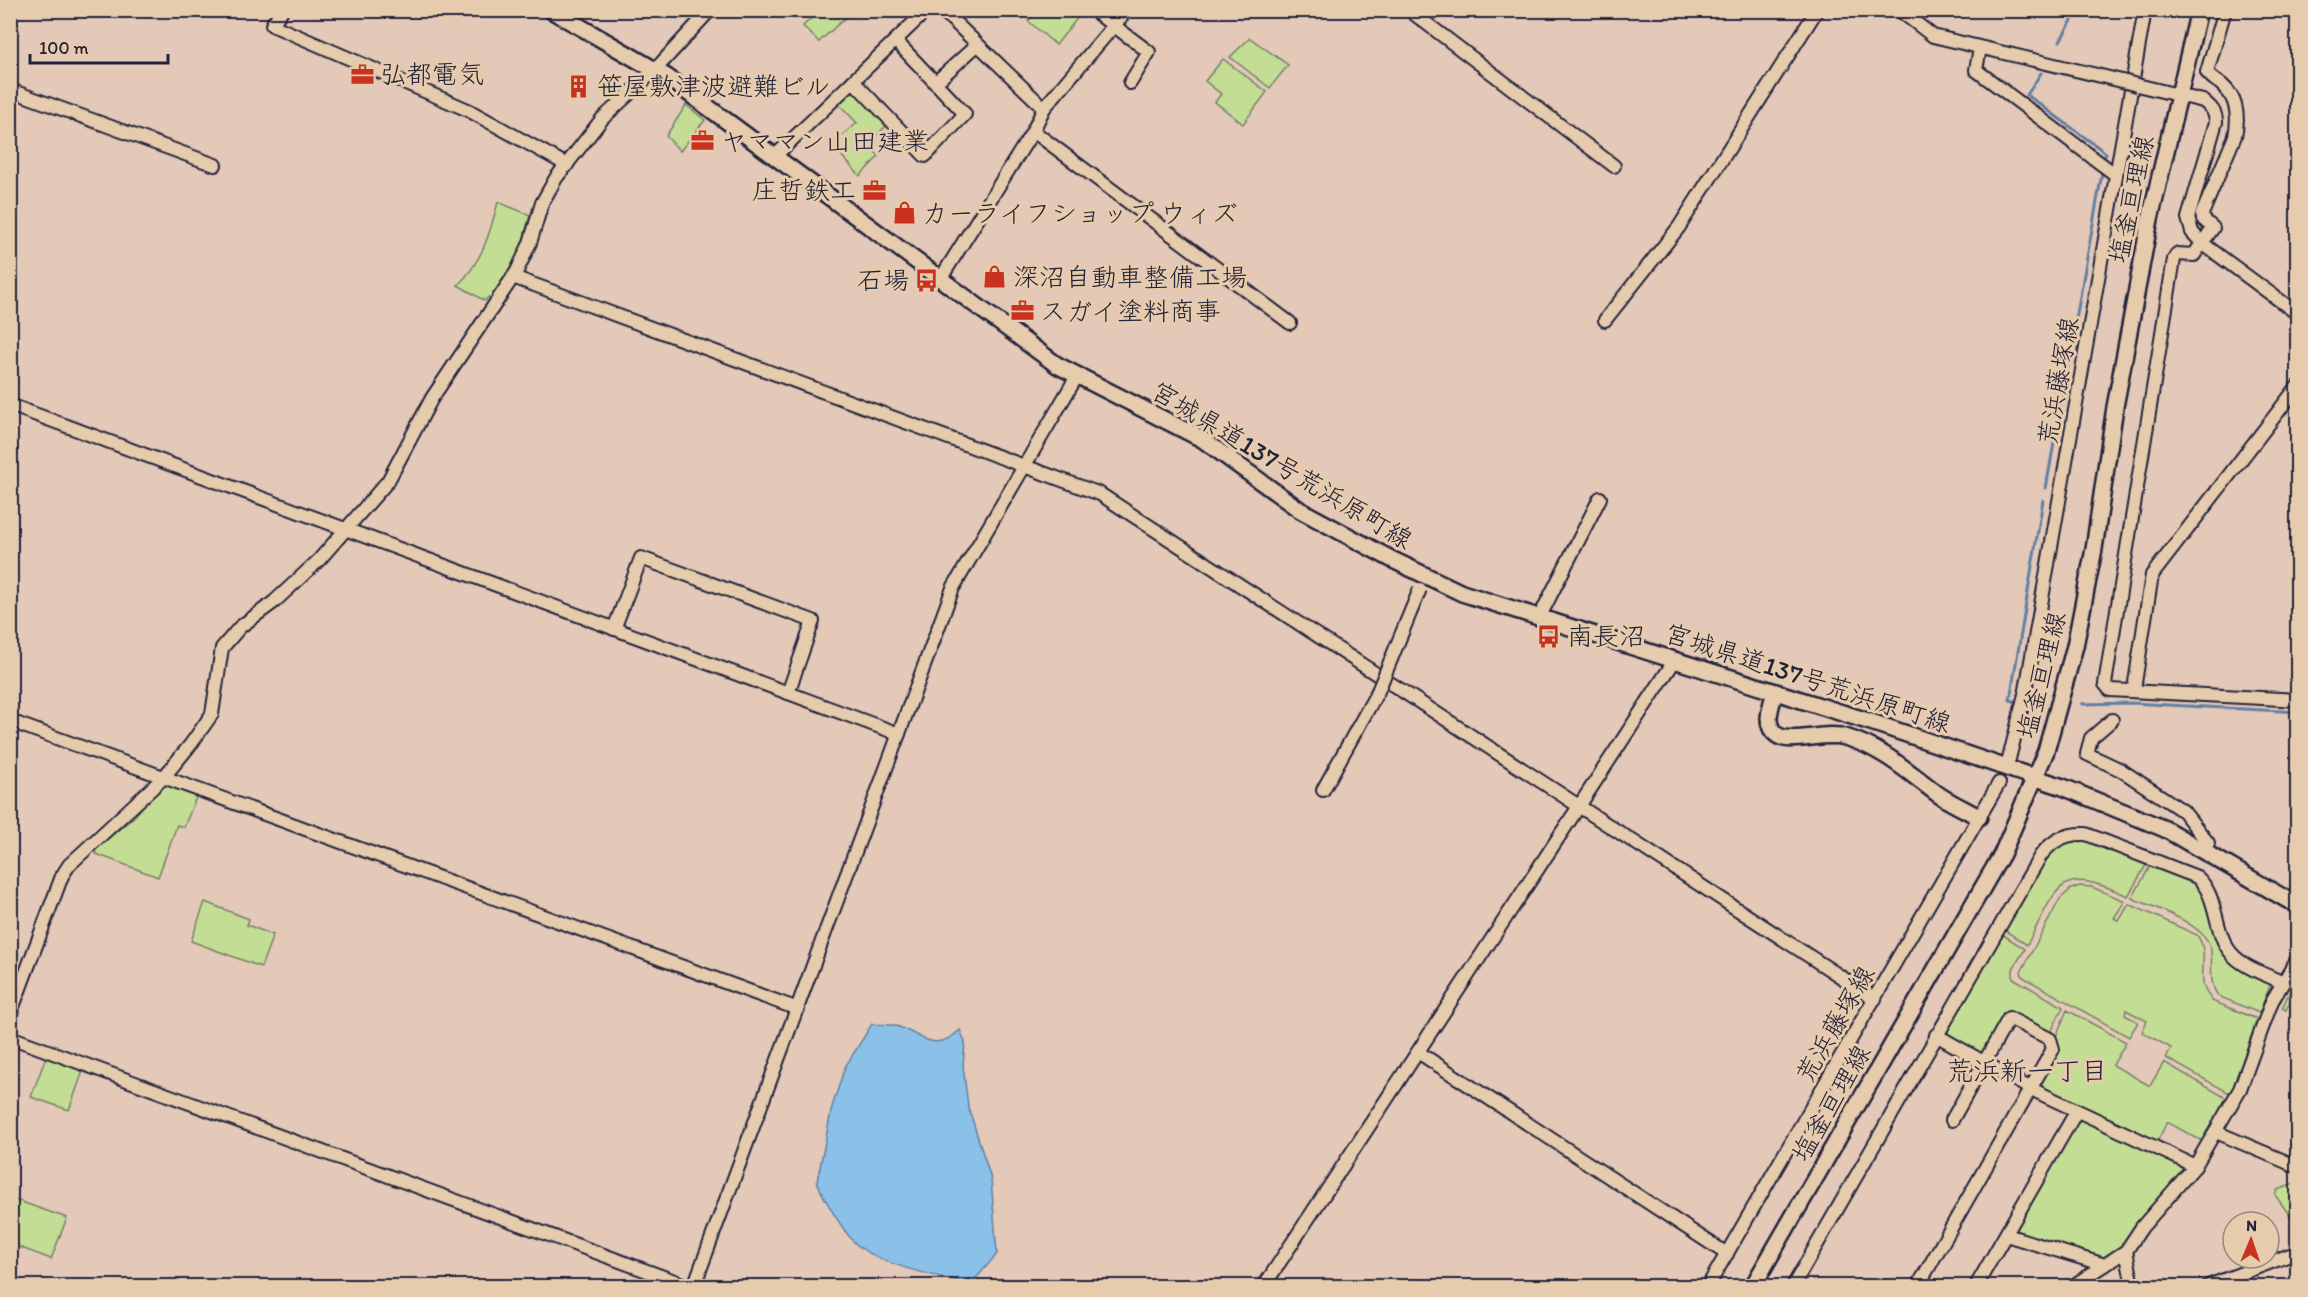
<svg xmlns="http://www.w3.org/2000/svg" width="2308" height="1297" font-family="Itim,'Klee One',sans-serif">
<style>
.green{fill:#c4dd94;stroke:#738068;stroke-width:1.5}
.water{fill:#8bc1e9;stroke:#6181a3;stroke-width:1.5}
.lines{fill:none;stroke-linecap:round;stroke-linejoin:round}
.stream{stroke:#6181a3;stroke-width:3}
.minor-casing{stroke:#22223b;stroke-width:16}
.major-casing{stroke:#22223b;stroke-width:20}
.minor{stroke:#e6cbad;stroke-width:12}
.major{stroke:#e6cbad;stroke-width:15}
.minor-bridge-casing{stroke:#22223b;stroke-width:16;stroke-linecap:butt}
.minor-bridge{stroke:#e6cbad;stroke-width:12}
.labels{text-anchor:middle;stroke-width:6;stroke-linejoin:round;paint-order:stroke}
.poi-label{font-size:26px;fill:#22223b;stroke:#e6cbad;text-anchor:start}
.street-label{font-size:26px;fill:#22223b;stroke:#e6cbad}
.neighbourhood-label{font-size:27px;fill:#22223b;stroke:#e6cbad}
</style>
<rect width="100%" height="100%" fill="#e4c8b8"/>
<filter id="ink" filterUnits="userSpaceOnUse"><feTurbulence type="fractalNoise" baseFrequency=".0167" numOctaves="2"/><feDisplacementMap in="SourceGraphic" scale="12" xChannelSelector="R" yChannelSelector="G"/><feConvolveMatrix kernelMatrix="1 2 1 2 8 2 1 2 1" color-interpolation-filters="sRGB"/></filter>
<g filter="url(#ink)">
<g class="green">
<polygon points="820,10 841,11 847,16 819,42 803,26"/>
<polygon points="1036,11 1036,10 1083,11 1056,45 1028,21"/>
<polygon points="1250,38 1288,65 1270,88 1230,57"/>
<polygon points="1223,59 1267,92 1243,124 1215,102 1221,94 1205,81"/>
<polygon points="849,91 855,91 887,125 868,144 879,156 860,176 831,144 857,123 838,103"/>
<polygon points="686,105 705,120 680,151 666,136"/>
<path d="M498,202L530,215L520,251L492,299L488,297L485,301L458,285C482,262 490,233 498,202Z"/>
<polygon points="162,783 197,795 184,827 177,825 158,877 96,854 95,850 135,816"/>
<path d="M2085,839L2148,862L2128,896C2057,864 2059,885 2027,945L2004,930L2050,853C2060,842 2070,840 2085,839Z"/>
<path d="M2152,863L2194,881L2205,895L2219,942L2271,983L2259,1013L2218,996C2208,981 2213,967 2211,951C2209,924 2154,908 2132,898Z"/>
<path d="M2080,886L2092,887L2125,901L2114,918L2119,921L2129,904L2197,935C2208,951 2201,965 2203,983C2204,989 2209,995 2212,1001L2257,1019L2231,1094L2166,1058L2171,1048L2142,1032L2147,1021L2126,1010L2125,1015L2138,1022L2129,1037L2023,977L2021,972L2060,899L2071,889Z"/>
<polygon points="205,902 249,919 247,925 273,935 261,967 191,941"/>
<polygon points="2002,934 2025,949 2013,969 2013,978 2063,1007 2049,1036 2008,1014 1986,1052 1979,1053 1948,1035 1948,1029"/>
<polygon points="2296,979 2297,987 2286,1010 2282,1008"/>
<polygon points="2067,1010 2126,1042 2113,1065 2150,1086 2164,1062 2228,1099 2202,1141 2167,1122 2157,1142 2040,1088 2037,1082"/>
<polygon points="46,1057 83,1071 69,1110 31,1097"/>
<polygon points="2080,1116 2187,1168 2126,1244 2107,1258 2086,1255 2014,1234 2011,1228"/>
<polygon points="2297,1183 2298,1223 2296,1224 2275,1195 2277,1190"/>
<polygon points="10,1198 67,1218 51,1259 11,1244"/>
</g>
<path class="water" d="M872,1024C879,1025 889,1024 896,1026C922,1034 933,1055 960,1030L965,1042L963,1066L968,1106L991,1179L997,1254L972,1283C940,1278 881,1265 857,1245C844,1233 824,1199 817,1182L832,1107L845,1067Z"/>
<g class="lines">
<g class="stream">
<polyline points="2060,41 2078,10"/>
<polyline points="2041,73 2027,95 2106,153 2104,159"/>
<polyline points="2046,488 2102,173"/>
<polyline points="2021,703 2010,700 2043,500"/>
<polyline points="2082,704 2131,703 2298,712"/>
<polyline points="2027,705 2039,706"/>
</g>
<defs>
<g id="minor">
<polyline points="282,10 272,25 468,110 567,165"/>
<polyline points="942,10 1044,108"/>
<polyline points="1093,10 1149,52 1130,83"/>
<polyline points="1409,10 1614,166"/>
<polyline points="1899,10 1933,36 2122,81"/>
<path d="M2225,10L2207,72C2211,78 2216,80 2222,85C2237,98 2239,117 2235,136L2202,214L2203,219L2213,228L2202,243L2298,314"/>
<polyline points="1980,48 1976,70 2116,175"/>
<polyline points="853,81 925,156 965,114 896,41"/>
<polyline points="935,83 977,45"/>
<path d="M2137,85L2203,101C2211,107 2216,112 2216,122L2188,218L2192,232L2202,243L2194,255L2177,254L2174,259L2105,684L2110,690L2298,700"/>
<polyline points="10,90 215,165"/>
<polyline points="1033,131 1290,323"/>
<polyline points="775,156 927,10"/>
<polyline points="513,277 1100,494 1875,999"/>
<polyline points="941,278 1033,131 1044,108 1127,10"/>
<polyline points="1605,320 1679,227 1817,10"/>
<polyline points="10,405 899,734"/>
<polyline points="1539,618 1600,498"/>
<polyline points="614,629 641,558 813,621 788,693"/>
<polyline points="2134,689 2152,575 2298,386"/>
<polyline points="2112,720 2091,738 2087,754 2121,770 2183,811 2208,843 2205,851"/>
<polyline points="10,721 798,1009"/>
<polyline points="2009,759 2026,690 2145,10"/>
<polyline points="1323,790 1378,691"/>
<polyline points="10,1015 62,876 69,865 163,778 191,744 212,714 222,648 240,627 274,602 319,560 388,481 432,398 517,271 530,243 542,203 556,178 602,119 655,70 710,10"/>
<polyline points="1936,1035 2031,1089 2195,1166"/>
<polyline points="10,1037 688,1286"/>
<polyline points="1418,1052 1727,1254"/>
<polyline points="2216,1132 2298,1167"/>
<polyline points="2006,1235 2105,1265"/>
<polyline points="2126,1251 2133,1286"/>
<polyline points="694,1286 953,588 1077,376"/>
<polyline points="1264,1286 1675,660"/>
<polyline points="1708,1286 1999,783"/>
<path d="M1793,1286L2041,855C2053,840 2066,833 2086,834L2197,877C2219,896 2213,933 2232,954C2243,967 2265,974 2281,982"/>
<polyline points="1918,1286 2053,1049 2050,1039 2009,1018 1952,1120"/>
<polyline points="1976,1286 2076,1112"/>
<polyline points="2073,1286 2126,1251 2142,1227 2195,1166 2240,1089 2272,1001 2298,958"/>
<polyline points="2208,1286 2298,1252"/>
</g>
<g id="major">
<polyline points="551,10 667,77 1057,365 1202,439 1300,510 1393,560 1462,593 1874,723 2063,787 2165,829 2298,906"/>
<path d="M1775,692C1771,706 1763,725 1777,735C1790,745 1825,731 1845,737C1883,748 1908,772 1939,795C1951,803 1966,810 1979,817"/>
<polyline points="1753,1286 2002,854 2046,751 2075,646 2094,549 2115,407 2150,219 2199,10"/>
</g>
</defs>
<use href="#minor" class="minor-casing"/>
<use href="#major" class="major-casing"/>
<use href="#minor" class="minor"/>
<use href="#major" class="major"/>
<defs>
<g id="minor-bridge">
<polyline points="2122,81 2137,85"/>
<polyline points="1378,691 1420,589"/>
</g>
</defs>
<use href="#minor-bridge" class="minor-bridge-casing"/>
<use href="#minor-bridge" class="minor-bridge"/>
</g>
</g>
<defs>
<symbol id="office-bare" viewBox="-9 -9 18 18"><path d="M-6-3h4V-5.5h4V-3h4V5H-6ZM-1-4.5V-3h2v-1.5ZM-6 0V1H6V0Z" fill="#c8321e" stroke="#e6cbad" stroke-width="2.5" paint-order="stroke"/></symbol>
<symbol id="building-bare" viewBox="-9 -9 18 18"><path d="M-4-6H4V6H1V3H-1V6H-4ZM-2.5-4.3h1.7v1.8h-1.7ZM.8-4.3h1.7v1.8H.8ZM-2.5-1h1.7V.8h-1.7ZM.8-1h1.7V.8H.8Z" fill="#c8321e" stroke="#e6cbad" stroke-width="2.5" paint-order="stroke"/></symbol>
<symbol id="shop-bare" viewBox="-9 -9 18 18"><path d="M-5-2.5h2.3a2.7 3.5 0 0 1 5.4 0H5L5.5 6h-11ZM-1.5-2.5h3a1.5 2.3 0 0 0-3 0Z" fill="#c8321e" stroke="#e6cbad" stroke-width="2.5" paint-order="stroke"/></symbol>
<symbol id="bus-bare" viewBox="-9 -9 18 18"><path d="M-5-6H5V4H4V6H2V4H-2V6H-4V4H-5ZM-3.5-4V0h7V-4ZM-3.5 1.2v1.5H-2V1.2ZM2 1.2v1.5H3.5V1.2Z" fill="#c8321e" stroke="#e6cbad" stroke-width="2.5" paint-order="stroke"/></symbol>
</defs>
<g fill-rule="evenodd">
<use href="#office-bare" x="346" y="58" width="33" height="33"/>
<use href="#building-bare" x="562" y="70" width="33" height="33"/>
<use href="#office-bare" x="686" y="124" width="33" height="33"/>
<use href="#office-bare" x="858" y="174" width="33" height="33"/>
<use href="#shop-bare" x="888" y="196" width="33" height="33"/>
<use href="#shop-bare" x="978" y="260" width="33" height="33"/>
<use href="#bus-bare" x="910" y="264" width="33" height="33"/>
<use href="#office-bare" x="1006" y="294" width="33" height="33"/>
<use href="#bus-bare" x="1532" y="620" width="33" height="33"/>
</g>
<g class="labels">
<g class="poi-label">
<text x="380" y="83">弘都電気</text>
<text x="597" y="95">笹屋敷津波避難ビル</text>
<text x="721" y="150">ヤママン山田建業</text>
<text x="856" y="199" text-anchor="end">庄哲鉄工</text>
<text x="922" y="222">カーライフショップ ウィズ</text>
<text x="1013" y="286">深沼自動車整備工場</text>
<text x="909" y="289" text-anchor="end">石場</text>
<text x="1040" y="320">スガイ塗料商事</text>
<text x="1567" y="645">南長沼</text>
</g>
<g class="street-label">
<text transform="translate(2131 199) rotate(-78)" y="9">塩釜亘理線</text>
<text transform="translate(2058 381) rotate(-80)" y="9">荒浜藤塚線</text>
<text transform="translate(1282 465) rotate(31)" y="9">宮城県道137号荒浜原町線</text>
<text transform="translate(2041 675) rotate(-76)" y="9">塩釜亘理線</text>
<text transform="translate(1808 678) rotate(18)" y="9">宮城県道137号荒浜原町線</text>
<text transform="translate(1835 1024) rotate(-60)" y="9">荒浜藤塚線</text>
<text transform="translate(1831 1103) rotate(-60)" y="9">塩釜亘理線</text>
</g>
<g class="neighbourhood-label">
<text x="2027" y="1080">荒浜新一丁目</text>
</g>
</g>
<rect width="2308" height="1297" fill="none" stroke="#e6cbad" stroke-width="36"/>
<rect x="18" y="18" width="2272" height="1261" fill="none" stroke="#22223b" stroke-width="2" filter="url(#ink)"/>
<g transform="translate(2251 1240) rotate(2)"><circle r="28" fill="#e6cbad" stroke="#98877f" stroke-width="1.5"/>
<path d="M0-4.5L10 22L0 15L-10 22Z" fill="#c8321e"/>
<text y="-9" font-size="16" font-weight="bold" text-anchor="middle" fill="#22223b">N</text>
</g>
<path d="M30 54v9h138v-9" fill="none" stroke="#22223b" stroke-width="3"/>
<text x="39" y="54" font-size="18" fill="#22223b" stroke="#e6cbad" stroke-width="4.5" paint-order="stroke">100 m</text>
</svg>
